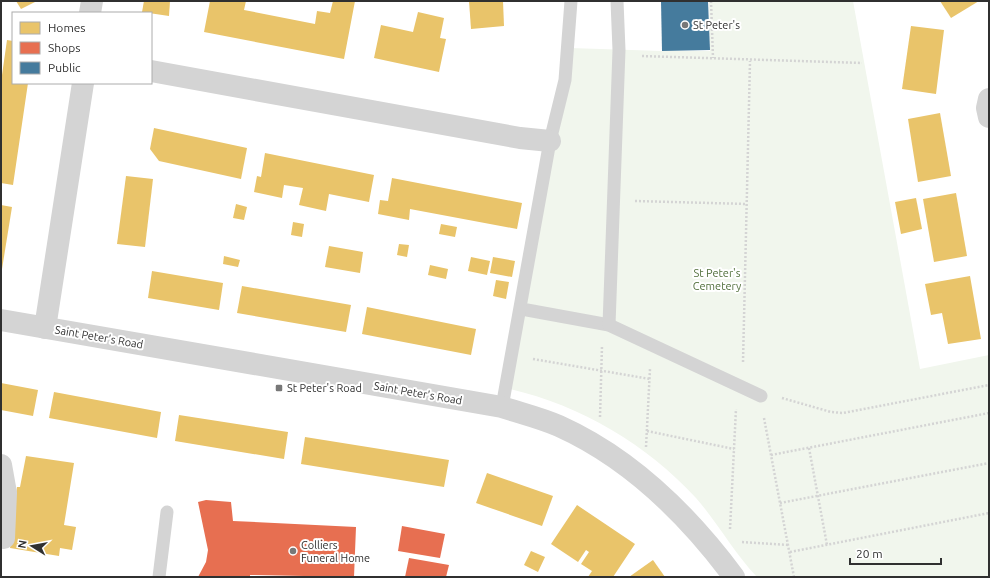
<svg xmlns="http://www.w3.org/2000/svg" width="990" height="578" font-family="Ubuntu,sans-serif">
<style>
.green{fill:#f1f6ed}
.homes{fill:#e9c46a}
.shops{fill:#e76f51}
.public{fill:#457b9d}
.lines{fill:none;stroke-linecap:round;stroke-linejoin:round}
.path{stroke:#d4d4d4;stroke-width:2.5;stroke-dasharray:2 2;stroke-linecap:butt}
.lane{stroke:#d4d4d4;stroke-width:13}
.street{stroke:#d4d4d4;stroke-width:22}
.poi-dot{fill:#787878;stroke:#fff;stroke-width:1.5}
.labels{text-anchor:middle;stroke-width:4;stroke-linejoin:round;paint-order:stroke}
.poi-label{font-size:11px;fill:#303030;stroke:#fff;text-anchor:start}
.park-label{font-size:11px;fill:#516f3b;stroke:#fff}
.street-label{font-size:11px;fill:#303030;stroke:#fff}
</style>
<rect width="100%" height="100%" fill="#fff"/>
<path class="green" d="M709,1H853L920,369L989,355V577H757C734,553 718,523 696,498C646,444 582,406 510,389L570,48L662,51H710Z"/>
<g class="homes">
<polygon points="16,1 37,1 21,9"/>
<polygon points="144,1 170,1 169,16 142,12"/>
<polygon points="210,1 246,1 244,10 315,24 317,11 330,13 333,1 355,1 344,59 204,32"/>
<polygon points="469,1 503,1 504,26 471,29"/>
<polygon points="940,1 979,1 951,18"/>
<polygon points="418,12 444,18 440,38 446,39 439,72 374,58 381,25 413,32"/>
<polygon points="911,26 944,30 936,94 902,89"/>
<polygon points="7,40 13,41 13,83 28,83 13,185 1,183 1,82"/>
<polygon points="940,113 951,176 918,182 908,119"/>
<polygon points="154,128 247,148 241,179 159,161 150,149"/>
<polygon points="265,153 374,175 369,202 329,194 326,211 299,205 303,188 284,185 282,198 254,192 257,176 261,177"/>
<polygon points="126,176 153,179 145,247 117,244"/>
<polygon points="392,178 522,203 517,229 410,209 409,220 378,214 380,200 388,201"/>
<polygon points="956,193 967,256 934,262 923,199"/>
<polygon points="916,198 922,229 901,234 895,202"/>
<polygon points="236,204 247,207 244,220 233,218"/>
<polygon points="1,205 12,207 2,269 1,269"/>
<polygon points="293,222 304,224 302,237 291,235"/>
<polygon points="441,224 457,227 455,237 439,234"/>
<polygon points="399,244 409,245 407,257 397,255"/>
<polygon points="329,246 363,252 360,273 325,267"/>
<polygon points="224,256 240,260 238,267 223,264"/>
<polygon points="471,257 490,261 487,275 468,271"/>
<polygon points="493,257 515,261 512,277 490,273"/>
<polygon points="430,265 448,269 446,279 428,275"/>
<polygon points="152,271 223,283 219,310 148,298"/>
<polygon points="970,276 981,339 948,344 942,313 931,315 925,284"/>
<polygon points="496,280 509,282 506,299 493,296"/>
<polygon points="242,286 351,305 346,332 237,313"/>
<polygon points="367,307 476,329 471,355 362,334"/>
<polygon points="1,383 38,390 33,416 1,410"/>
<polygon points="54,392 161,412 157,438 49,418"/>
<polygon points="179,415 288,432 284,459 175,441"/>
<polygon points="305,437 449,460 444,487 301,464"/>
<polygon points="26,456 74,463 64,525 76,527 72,550 60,548 59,556 10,548 14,527 11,526 17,487 20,487"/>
<polygon points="487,473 553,496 542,526 476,503"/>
<polygon points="577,505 635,544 613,577 588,577 592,571 581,564 589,552 586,550 578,562 551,544"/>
<polygon points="531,551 545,557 538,572 524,565"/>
<polygon points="653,560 665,577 629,577"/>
</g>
<g class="shops">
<polygon points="206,500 231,502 233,521 356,527 354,577 250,575 250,577 198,577 206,562 208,550 198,502"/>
<polygon points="402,526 445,534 440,558 398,551"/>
<polygon points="409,558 449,565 446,577 405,577"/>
</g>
<polygon class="public" points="661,1 708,1 710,50 662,51"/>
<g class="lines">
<g class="path">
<polyline points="711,1 713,58"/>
<polyline points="642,56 862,63"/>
<polyline points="635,201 747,204"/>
<polyline points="533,359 650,379"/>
<polyline points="743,362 750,61"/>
<polyline points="782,398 831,412 843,413 989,385"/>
<polyline points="600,417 602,346"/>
<polyline points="764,418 794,577"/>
<polyline points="647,431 734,449"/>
<polyline points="646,447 650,369"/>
<polyline points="809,448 827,545"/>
<polyline points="771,455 989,413"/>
<polyline points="780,503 989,463"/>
<polyline points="730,529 736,409"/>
<polyline points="742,542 788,545"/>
<polyline points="790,552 989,513"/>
</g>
<g class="lane">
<polyline points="527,310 609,325 761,396"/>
<polyline points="609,325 619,50 617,1"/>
<polyline points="502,407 550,141 565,80 571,1"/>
<polyline points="159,577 167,512"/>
</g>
<g class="street">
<polyline points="90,13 92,1"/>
<polyline points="151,71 520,138 550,141"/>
<polyline points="989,99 987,108 989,117"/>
<path d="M1,320L502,407C520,413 541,418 559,426C630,458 688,515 734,577"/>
<polyline points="45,328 83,83"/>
<polyline points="1,465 6,493 4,538"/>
</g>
</g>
<g class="poi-dot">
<circle cx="685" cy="25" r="4"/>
<rect x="275" y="384" width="8" height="8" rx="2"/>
<circle cx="293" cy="551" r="4"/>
</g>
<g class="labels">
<g class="poi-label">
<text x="693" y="29">St Peter's</text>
<text x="287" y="392">St Peter's Road</text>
<text x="301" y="549">Colliers<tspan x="301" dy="13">Funeral Home</tspan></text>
</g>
<g class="park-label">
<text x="717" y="277">St Peter's<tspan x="717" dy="13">Cemetery</tspan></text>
</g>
<g class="street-label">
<text transform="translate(99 337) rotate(10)" y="4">Saint Peter's Road</text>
<text transform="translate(418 393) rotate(10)" y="4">Saint Peter's Road</text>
</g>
</g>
<rect width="990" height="578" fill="none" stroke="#303030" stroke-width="4"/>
<rect x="12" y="12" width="140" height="72" fill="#ffffff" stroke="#acacac"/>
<rect x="20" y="22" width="20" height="12" fill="#e9c46a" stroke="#acacac"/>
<text x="48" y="32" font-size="12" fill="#303030">Homes</text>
<rect x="20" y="42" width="20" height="12" fill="#e76f51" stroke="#acacac"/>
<text x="48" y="52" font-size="12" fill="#303030">Shops</text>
<rect x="20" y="62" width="20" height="12" fill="#457b9d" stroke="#acacac"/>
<text x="48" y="72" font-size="12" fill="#303030">Public</text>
<g transform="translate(32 546) rotate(281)" stroke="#ffffff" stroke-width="3" paint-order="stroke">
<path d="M0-3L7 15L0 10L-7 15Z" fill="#303030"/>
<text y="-6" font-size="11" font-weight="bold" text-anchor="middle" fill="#303030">N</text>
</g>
<path d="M850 558v6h91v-6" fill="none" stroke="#303030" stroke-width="2"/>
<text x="856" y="558" font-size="12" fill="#303030" stroke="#ffffff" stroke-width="3" paint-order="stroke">20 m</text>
</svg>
